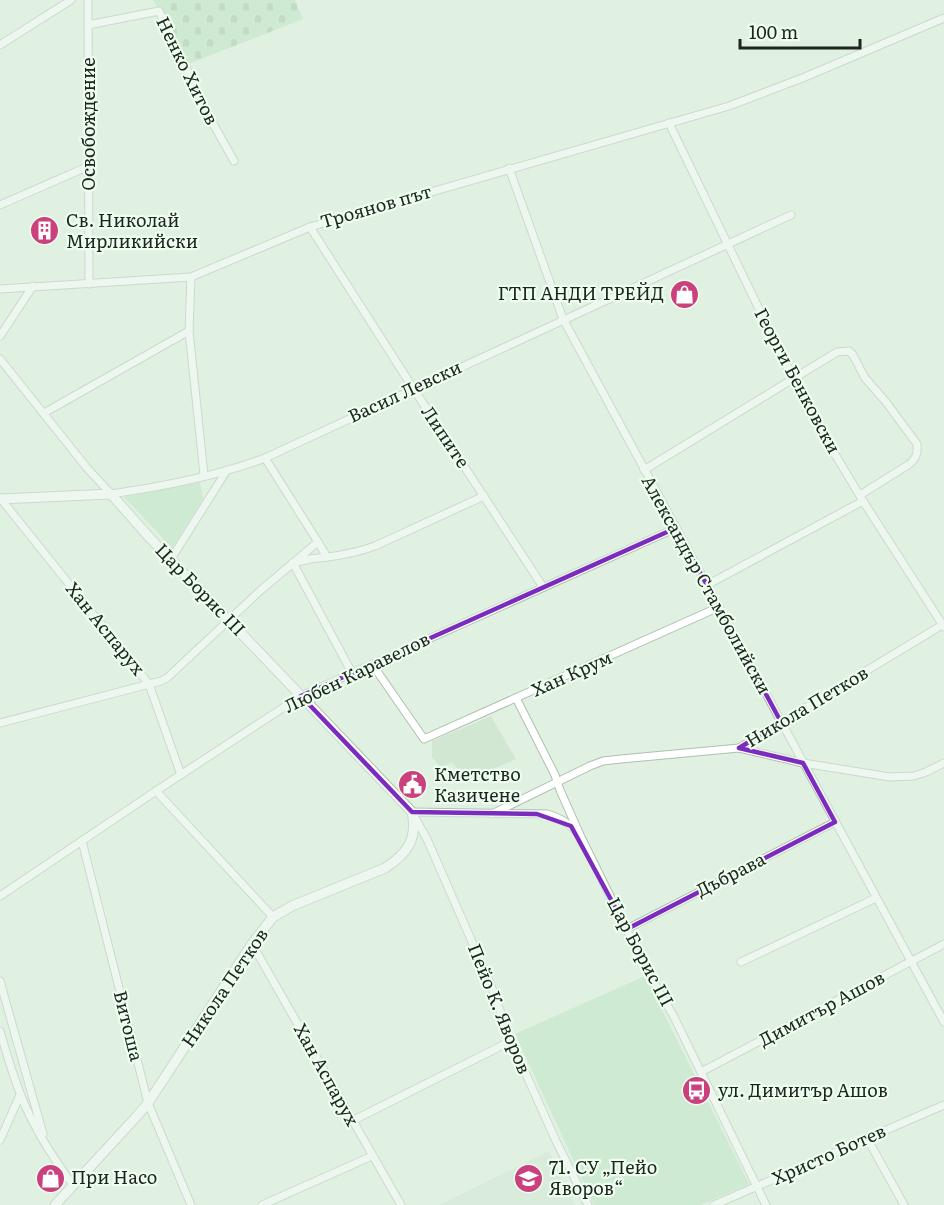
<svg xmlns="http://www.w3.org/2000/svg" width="944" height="1205" font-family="Literata,serif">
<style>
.built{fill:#d1e7d2}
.cemetery{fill:url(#cemetery-stones)}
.park{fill:#bbe2bf}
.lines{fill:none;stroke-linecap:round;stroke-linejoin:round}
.street-casing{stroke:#afbfb0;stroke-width:9}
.secondary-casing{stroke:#afbfb0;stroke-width:11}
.street{stroke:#fff;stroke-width:7}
.secondary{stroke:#fff;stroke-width:9}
.marked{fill:none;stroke:#7b2cbf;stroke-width:4.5;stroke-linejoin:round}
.labels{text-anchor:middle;stroke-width:4.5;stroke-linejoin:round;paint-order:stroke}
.street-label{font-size:18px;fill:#1e241f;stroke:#edfeef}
.poi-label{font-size:18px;fill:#1e241f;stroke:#edfeef;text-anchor:start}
</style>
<defs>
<pattern id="cemetery-stones" width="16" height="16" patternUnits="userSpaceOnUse" patternTransform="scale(1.5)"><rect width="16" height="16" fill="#bbe2bf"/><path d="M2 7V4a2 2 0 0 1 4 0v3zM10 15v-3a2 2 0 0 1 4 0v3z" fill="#a0c2a4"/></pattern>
</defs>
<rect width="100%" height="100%" fill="#e0f0e1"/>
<g class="built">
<polygon points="491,716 516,759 467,781 452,762 441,768 432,757 432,741"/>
<polygon points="549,1151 575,1205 439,1205"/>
</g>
<polygon class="cemetery" points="153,0 295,0 303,19 188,64"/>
<g class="park">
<polygon points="200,482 203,499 172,548 124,497"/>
<polygon points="645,976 749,1184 701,1205 594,1205 515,1034"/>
</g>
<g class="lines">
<defs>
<g id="street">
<polyline points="88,0 89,284"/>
<polyline points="88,25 159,11 211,120 234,161"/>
<polyline points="0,45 71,0"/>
<polyline points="669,123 806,406 863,501 944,627"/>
<polyline points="509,168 563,319 944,1022"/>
<polyline points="0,205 89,166"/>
<polyline points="310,227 413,388 543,587"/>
<polyline points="191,277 189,331 204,475"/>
<polyline points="0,289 191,277 310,227 729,106 805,77 944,18"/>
<polyline points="0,336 33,286"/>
<path d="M0,359L87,468L111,494C160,487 218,476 265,458L791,215"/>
<polyline points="44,413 189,331"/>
<polyline points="265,458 318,542"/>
<path d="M644,470L837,352L849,351L853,355L865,378L886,402L917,444C918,454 916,459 908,465L860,495"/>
<polyline points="1,499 149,684 181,775"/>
<polyline points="327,557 310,559 293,563 352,673"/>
<polyline points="171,559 227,470"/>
<polyline points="707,585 863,501"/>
<polyline points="372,664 424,739 719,607"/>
<polyline points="516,698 555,775 560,790 580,835 646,969 673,1015 766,1205"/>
<path d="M0,723L161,681L167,678L261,590L318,542L327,557C344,555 359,552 375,546L484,496"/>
<polyline points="739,748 803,763 890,777 914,776 926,772 944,763"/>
<polyline points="156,791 273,917"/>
<path d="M412,812L547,814C559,817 567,822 575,830"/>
<polyline points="492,814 590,766 603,761 621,759 739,748 942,625"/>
<polyline points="414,816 427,839 490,983 511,1041 556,1141 588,1205"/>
<polyline points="82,841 148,1103 191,1205"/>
<polyline points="0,896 156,791 301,696 676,528"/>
<polyline points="627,929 835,822"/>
<polyline points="252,944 401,1205"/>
<polyline points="741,962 876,898"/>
<polyline points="0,981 43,1134"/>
<path d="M0,1031C6,1052 12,1073 20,1093C32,1125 53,1158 73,1185"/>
<polyline points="701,1072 944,944"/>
<polyline points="352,1121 511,1041"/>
<polyline points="867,1138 904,1205"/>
<polyline points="0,1140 20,1095"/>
<polyline points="262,1205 372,1156"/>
<polyline points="714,1205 944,1105"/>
</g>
<path id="secondary" d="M0,499L111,494L149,537L412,812C418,839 407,854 385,868L292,906L273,917L252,944L148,1103L137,1116L55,1205"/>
</defs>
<use href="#street" class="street-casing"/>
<use href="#secondary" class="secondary-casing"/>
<use href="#street" class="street"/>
<use href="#secondary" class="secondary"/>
</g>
<path d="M0 0H944V1205H0ZM676,528L781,722L739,748L803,763L835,822L627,929L571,826L537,814L412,812L301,696Z" fill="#e0f0e1" fill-opacity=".55" fill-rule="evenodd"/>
<path class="marked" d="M676,528L781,722L739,748L803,763L835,822L627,929L571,826L537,814L412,812L301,696Z"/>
<defs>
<symbol id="building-disc" viewBox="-11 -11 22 22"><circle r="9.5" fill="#ca417d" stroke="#edfeef"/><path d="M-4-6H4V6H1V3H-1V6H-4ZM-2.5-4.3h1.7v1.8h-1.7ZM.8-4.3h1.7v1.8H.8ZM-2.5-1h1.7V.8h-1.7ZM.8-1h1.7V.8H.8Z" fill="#fff"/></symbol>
<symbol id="shop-disc" viewBox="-11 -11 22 22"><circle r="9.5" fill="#ca417d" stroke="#edfeef"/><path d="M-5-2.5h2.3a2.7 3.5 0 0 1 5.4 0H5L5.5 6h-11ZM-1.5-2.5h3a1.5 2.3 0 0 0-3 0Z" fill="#fff"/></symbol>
<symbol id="civic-disc" viewBox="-11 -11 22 22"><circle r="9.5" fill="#ca417d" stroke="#edfeef"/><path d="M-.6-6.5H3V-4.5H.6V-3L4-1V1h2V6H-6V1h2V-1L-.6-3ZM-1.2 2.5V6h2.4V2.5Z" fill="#fff"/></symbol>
<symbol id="bus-disc" viewBox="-11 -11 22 22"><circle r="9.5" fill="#ca417d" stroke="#edfeef"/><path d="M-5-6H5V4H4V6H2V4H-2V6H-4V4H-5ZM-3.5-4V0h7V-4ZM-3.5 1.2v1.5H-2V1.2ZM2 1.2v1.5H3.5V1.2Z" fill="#fff"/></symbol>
<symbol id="school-disc" viewBox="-11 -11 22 22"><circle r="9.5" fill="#ca417d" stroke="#edfeef"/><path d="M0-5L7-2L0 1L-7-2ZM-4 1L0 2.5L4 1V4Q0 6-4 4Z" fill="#fff"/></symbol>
</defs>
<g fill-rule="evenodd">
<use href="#building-disc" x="28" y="214" width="33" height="33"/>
<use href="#shop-disc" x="668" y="278" width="33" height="33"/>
<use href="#civic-disc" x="396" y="768" width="33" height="33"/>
<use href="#bus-disc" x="680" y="1074" width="33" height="33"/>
<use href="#shop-disc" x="34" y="1162" width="33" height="33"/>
<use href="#school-disc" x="512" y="1162" width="33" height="33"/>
</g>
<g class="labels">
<g class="street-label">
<text transform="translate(187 71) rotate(64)" y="6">Ненко Хитов</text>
<text transform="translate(89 124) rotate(-90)" y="6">Освобождение</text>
<text transform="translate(376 207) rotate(-16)" y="6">Троянов път</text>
<text transform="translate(797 381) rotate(62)" y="6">Георги Бенковски</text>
<text transform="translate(405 392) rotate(-25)" y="6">Васил Левски</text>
<text transform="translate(445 437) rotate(56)" y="6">Липите</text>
<text transform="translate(706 585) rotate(61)" y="6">Александър Стамболийски</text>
<text transform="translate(200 590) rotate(46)" y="6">Цар Борис III</text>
<text transform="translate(105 629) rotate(51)" y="6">Хан Аспарух</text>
<text transform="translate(357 673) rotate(-26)" y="6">Любен Каравелов</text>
<text transform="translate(572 674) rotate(-24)" y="6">Хан Крум</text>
<text transform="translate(807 707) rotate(-31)" y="6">Никола Петков</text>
<text transform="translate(731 875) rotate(-27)" y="6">Дъбрава</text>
<text transform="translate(640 952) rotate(62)" y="6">Цар Борис III</text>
<text transform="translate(225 988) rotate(-56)" y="6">Никола Петков</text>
<text transform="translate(499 1009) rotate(68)" y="6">Пейо К. Яворов</text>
<text transform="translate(822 1009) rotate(-28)" y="6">Димитър Ашов</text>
<text transform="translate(128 1026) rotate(76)" y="6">Витоша</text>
<text transform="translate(326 1075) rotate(61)" y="6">Хан Аспарух</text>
<text transform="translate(829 1155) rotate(-24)" y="6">Христо Ботев</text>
</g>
<g class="poi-label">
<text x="66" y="227">Св. Николай<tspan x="66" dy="21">Мирликийски</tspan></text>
<text x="664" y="300" text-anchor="end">ГТП АНДИ ТРЕЙД</text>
<text x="434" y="781">Кметство<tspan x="434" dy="21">Казичене</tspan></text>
<text x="718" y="1097">ул. Димитър Ашов</text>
<text x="549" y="1174">71. СУ „Пейо<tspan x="549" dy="21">Яворов“</tspan></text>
<text x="71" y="1184">При Насо</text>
</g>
</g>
<path d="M740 39v9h120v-9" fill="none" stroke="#1e241f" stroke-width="3"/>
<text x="749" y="39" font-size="18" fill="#1e241f" stroke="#edfeef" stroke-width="4.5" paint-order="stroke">100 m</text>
</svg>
